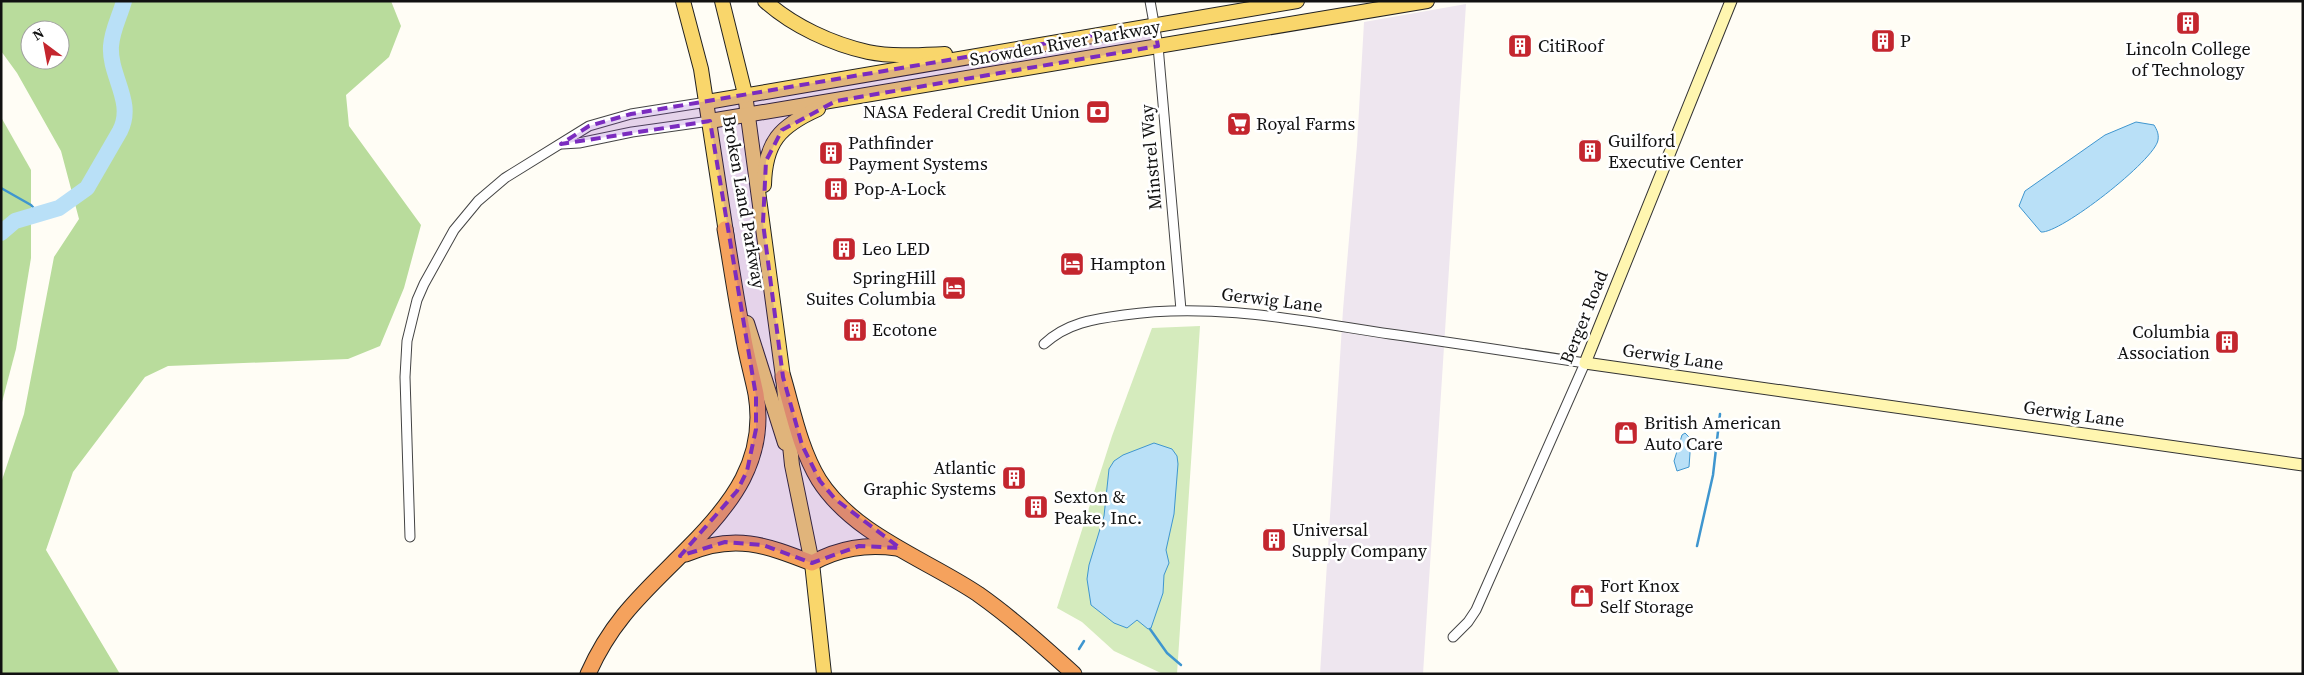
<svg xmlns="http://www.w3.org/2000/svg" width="2304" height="675" font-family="'Source Serif 4',serif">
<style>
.industrial{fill:#eee6ef}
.green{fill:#d5ebbd}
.forest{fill:#b9dc9c;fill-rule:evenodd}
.water{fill:#b9e0f7;stroke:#3f96cf}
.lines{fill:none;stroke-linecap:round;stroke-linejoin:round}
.stream{stroke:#3f96cf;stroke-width:2.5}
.river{stroke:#b9e0f7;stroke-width:16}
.street-casing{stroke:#444;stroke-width:11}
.secondary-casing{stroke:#333;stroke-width:13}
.primary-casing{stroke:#222;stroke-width:16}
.highway-casing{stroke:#222;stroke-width:17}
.street{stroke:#fff;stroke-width:9}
.secondary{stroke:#fff6b0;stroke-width:11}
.primary{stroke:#f9d66b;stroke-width:14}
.highway{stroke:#f5a25d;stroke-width:15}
.marked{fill:#7b2cbf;fill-opacity:0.2;stroke:#7b2cbf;stroke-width:4;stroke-dasharray:10 6;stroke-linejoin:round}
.labels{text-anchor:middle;stroke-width:5;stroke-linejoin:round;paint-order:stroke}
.poi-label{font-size:18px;fill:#111;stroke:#fff;text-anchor:start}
.street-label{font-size:18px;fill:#111;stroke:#fff}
</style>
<rect width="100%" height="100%" fill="#fffdf5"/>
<polygon class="industrial" points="1466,4 1423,674 1320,674 1343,310 1357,145 1364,22"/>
<polygon class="green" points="1200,326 1177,674 1163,674 1114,651 1082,622 1057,608 1112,436 1152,328"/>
<g class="forest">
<path d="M1,1H391L401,26L389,57L346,95L349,126L421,225L404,288L380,346L348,359L168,366L145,377L73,472L46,550L120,674H1V483L24,414L54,257L79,219L61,151L17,73L1,51ZM30,30H60V60H30Z"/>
<polygon points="1,117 31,170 31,258 16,349 1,406"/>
</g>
<g class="water">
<path d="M2136,122L2154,125C2157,130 2159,134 2158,140C2155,160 2060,234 2041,232L2019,206L2025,191L2105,135Z"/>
<polygon points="1685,433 1691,439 1689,467 1677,471 1674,461 1682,435"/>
<polygon points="1154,443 1172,449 1177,456 1178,464 1174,514 1166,550 1169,563 1164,575 1163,593 1151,628 1148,629 1137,620 1127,628 1114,623 1091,605 1087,579 1089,565 1104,516 1109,469 1114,461 1123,455"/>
</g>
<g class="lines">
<g class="stream">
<polyline points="1,188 31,205 40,215"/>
<polyline points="1697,546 1713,475 1720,414"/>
<polyline points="1150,629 1167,653 1181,665"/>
<polyline points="1079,649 1084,641"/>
</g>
<path class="river" d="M1,233L15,221L59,208L87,188L120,131C135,102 109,76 111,46C112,30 120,16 124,1"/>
<defs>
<g id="street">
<polyline points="1150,1 1158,46 1181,310"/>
<polyline points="562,144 579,143 632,132 710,121"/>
<path d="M1044,344C1067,323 1093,319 1124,315C1213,302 1302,321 1390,334C1455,343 1520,353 1585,363L1476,610L1468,622L1453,637"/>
<polyline points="410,537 405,377 407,341 417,300 424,284 454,230 478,201 505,178 589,126 631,114 707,102"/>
</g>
<polyline id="secondary" points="1731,1 1585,363 2303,465"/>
<g id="primary">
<polyline points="683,1 701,69 727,239"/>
<polyline points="722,1 745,94 783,377 792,465 812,563 824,674"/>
<path d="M765,1C793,26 832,44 868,52C893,57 920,55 945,54"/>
<polyline points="707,102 1297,1"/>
<polyline points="710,121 1427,1"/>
<path d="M764,185C765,142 780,126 818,109"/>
<polyline points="747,323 785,443"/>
</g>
<g id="highway">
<path d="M783,377C793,411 800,449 819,480C854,535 926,559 978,594C1012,618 1043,646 1074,674"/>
<path d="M686,554C734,533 766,545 812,563C840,548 865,544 897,548"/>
<path d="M588,674C613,617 647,590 689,547C732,504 767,459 756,394C752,374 746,354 743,334C736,300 731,264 725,229"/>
</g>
</defs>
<use href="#street" class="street-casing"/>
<use href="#secondary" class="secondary-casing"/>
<use href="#primary" class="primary-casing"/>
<use href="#highway" class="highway-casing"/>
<use href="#street" class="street"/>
<use href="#secondary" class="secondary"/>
<use href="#primary" class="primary"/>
<use href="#highway" class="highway"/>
</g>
<path class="marked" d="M1154,25L1158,46L836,101L782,130L766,161L763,223L783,377L802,445L820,481L835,499L900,548L859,546L812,563L763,545L725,542L680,556L737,491L747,471L756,429V396L710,121L561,144L589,126L631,114Z"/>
<defs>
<symbol id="building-square" viewBox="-11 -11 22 22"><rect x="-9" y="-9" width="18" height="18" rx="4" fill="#c4262e" stroke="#fff"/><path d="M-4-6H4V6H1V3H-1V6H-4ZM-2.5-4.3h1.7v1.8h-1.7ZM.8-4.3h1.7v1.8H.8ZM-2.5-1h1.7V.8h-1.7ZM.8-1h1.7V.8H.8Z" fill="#fff"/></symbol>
<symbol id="bank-square" viewBox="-11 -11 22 22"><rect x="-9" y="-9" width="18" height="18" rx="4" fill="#c4262e" stroke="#fff"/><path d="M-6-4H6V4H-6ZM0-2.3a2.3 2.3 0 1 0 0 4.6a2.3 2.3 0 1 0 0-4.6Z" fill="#fff"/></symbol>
<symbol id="supermarket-square" viewBox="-11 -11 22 22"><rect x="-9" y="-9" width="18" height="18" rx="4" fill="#c4262e" stroke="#fff"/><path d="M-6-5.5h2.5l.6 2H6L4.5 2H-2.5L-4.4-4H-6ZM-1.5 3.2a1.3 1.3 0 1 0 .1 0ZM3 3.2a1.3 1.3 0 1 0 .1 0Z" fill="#fff"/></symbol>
<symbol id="hotel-square" viewBox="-11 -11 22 22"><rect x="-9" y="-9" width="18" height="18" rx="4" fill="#c4262e" stroke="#fff"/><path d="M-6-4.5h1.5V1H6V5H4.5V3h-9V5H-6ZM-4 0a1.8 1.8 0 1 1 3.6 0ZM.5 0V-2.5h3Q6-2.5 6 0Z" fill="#fff"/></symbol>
<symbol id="shop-square" viewBox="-11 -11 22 22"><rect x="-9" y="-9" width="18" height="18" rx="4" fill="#c4262e" stroke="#fff"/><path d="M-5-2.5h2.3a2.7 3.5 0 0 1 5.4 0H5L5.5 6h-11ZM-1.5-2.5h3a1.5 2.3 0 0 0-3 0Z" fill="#fff"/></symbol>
</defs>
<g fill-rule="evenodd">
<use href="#building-square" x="2174" y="9" width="28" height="28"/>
<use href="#building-square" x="1869" y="27" width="28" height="28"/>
<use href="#building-square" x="1506" y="32" width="28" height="28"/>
<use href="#bank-square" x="1084" y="98" width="28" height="28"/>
<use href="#supermarket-square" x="1225" y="110" width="28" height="28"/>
<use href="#building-square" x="1576" y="137" width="28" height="28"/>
<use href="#building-square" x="817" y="139" width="28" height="28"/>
<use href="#building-square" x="822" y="175" width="28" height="28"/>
<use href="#building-square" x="830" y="235" width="28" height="28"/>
<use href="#hotel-square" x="1058" y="250" width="28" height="28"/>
<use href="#hotel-square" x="940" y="274" width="28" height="28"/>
<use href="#building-square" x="841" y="316" width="28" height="28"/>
<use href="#building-square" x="2213" y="328" width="28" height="28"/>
<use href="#shop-square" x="1612" y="419" width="28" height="28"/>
<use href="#building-square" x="1000" y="464" width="28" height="28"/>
<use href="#building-square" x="1022" y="493" width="28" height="28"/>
<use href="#building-square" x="1260" y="526" width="28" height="28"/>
<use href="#shop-square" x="1568" y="582" width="28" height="28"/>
</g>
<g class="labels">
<g class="poi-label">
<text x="1900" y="47">P</text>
<text x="1538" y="52">CitiRoof</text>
<text x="2188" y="55" text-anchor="middle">Lincoln College<tspan x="2188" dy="21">of Technology</tspan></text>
<text x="1080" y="118" text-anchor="end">NASA Federal Credit Union</text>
<text x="1256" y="130">Royal Farms</text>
<text x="1608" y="147">Guilford<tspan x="1608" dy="21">Executive Center</tspan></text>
<text x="848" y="149">Pathfinder<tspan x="848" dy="21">Payment Systems</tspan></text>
<text x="854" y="195">Pop-A-Lock</text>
<text x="862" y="255">Leo LED</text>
<text x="1090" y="270">Hampton</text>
<text x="936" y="284" text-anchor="end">SpringHill<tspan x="936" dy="21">Suites Columbia</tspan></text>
<text x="872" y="336">Ecotone</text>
<text x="2210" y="338" text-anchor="end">Columbia<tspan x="2210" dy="21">Association</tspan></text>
<text x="1644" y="429">British American<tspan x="1644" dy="21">Auto Care</tspan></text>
<text x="996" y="474" text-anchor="end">Atlantic<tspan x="996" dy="21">Graphic Systems</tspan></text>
<text x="1054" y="503">Sexton &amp;<tspan x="1054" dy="21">Peake, Inc.</tspan></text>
<text x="1292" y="536">Universal<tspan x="1292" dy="21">Supply Company</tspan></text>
<text x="1600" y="592">Fort Knox<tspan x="1600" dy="21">Self Storage</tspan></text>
</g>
<g class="street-label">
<text transform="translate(1065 43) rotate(-10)" y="6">Snowden River Parkway</text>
<text transform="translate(1151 157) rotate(-95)" y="6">Minstrel Way</text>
<text transform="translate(744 202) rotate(80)" y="6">Broken Land Parkway</text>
<text transform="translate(1272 300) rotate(7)" y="6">Gerwig Lane</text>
<text transform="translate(1584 317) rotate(-68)" y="6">Berger Road</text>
<text transform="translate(1673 357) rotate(8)" y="6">Gerwig Lane</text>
<text transform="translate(2074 414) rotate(8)" y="6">Gerwig Lane</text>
</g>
</g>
<rect width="2304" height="675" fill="none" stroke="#111111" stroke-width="5"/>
<g transform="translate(45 45) rotate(328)"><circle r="24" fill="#ffffff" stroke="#a0a0a0"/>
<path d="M0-4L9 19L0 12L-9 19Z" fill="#c4262e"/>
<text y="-8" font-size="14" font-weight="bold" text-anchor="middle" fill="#111111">N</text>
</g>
</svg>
